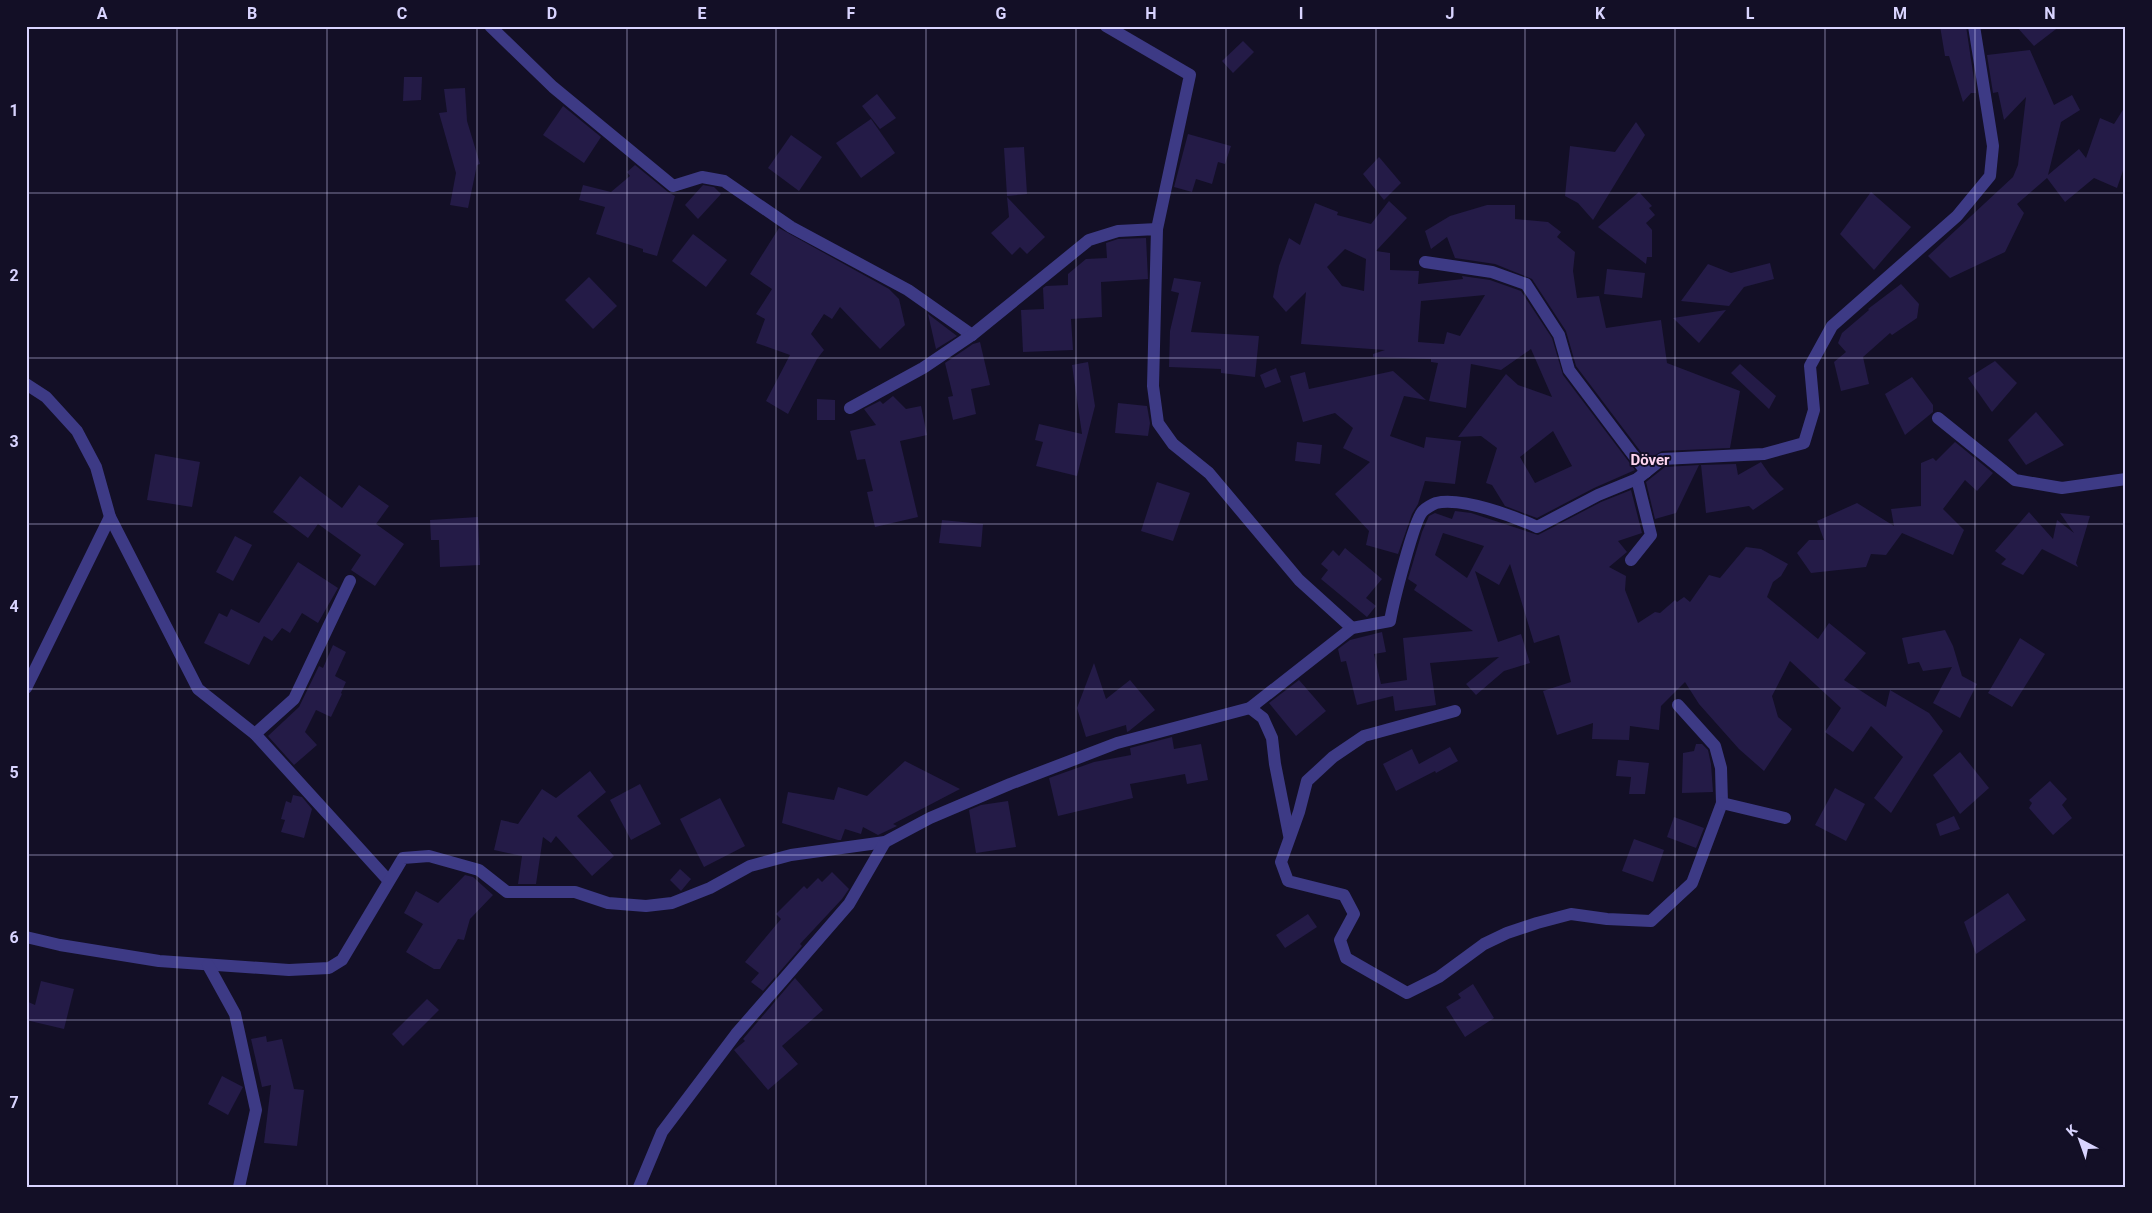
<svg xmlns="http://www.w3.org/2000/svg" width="2152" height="1213" font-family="Roboto,sans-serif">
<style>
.building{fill:#241b47;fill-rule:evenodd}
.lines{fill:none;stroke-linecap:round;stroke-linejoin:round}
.street{stroke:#3d3a85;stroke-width:12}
.grid{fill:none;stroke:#d9d4ff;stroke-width:1;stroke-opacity:0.55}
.labels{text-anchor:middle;stroke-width:4;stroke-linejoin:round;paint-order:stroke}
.quarter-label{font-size:15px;font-weight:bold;fill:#ffd6f0;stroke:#130f26}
.neatline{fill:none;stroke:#d9d4ff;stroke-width:2}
.grid-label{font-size:16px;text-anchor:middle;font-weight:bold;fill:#d9d4ff}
</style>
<rect width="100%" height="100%" fill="#130f26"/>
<g class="building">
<polygon points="1940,26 1966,26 1976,93 1971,93 1963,102 1949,56 1945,56"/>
<polygon points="2016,26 2060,26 2034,46"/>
<polygon points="1243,41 1254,52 1233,73 1222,61"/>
<polygon points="2030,50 2054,105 2072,95 2080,110 2061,122 2048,175 2079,149 2086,158 2100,118 2114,124 2126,105 2126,162 2117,188 2094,178 2065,202 2047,178 2017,204 2024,213 2005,252 1950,278 1928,256 2013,177 2018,165 2026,97 2004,120 1998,92 1993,93 1987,55"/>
<polygon points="404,77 422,77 421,100 403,101"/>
<polygon points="465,88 467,121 480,164 477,165 468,208 450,205 456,173 439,113 447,112 444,89"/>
<polygon points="877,94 896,118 880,129 862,106"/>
<polygon points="563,106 601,137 584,163 543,135"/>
<polygon points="871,119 895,153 861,178 836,143"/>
<polygon points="1636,122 1645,135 1593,220 1578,203 1565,196 1570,146 1615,152"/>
<polygon points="1188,134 1231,146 1225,164 1218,162 1212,184 1196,179 1192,192 1174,187"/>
<polygon points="791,135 822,157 799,191 768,168"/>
<polygon points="1024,147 1027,194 1007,196 1004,148"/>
<polygon points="1379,157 1401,183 1384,200 1363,174"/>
<polygon points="635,165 668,192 675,196 657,256 643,252 643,249 596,234 605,207 579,200 583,185 611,192 630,176 627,172"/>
<polygon points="703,185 714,187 721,194 698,219 685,205"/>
<polygon points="1639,192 1652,206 1649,208 1655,215 1646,223 1652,230 1652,257 1647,257 1646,264 1598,227"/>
<polygon points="1871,192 1911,227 1874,270 1840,234"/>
<polygon points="1007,197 1045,237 1027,254 1020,247 1012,255 991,233 1009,217"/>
<path d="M1389,201L1407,218L1376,251L1390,253V270L1419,271L1418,284L1463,279L1462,276L1490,280L1521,291L1552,338L1563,375L1635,470L1594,488L1537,518L1505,506L1492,485L1486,483L1497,448L1481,436L1458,437L1506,374L1518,385L1552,397L1531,349L1501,370L1471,364L1466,408L1429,401L1438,363L1431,362V359L1373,357V354L1385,350L1301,344L1306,292L1286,312L1273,297L1279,266L1289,238L1300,245L1315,203L1338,212L1337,215L1371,224ZM1345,249L1366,259L1364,291L1342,286L1327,267ZM1485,295L1460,336L1447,332L1444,344L1418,342L1421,301ZM1553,431L1572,466L1535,483L1520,457Z"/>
<polygon points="1487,205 1515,205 1515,219 1548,222 1561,232 1557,237 1575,252 1573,271 1577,298 1599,296 1606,328 1661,320 1667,363 1740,391 1730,448 1662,451 1647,460 1576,366 1566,331 1532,279 1495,264 1455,258 1447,237 1431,249 1425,231 1450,216"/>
<polygon points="779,228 889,289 899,299 905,325 880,349 840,307 832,319 824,314 811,334 824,350 817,359 788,414 766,401 790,355 756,343 765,319 756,314 772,289 750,274"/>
<polygon points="693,234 727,260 706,287 672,261"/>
<polygon points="1146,238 1148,279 1101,282 1102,317 1071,319 1073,350 1023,352 1021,310 1044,309 1043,288 1046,286 1068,285 1068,274 1086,259 1107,258 1106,243 1118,239"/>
<polygon points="1770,263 1774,279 1744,287 1729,306 1681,301 1708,264 1731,273"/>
<polygon points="1607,269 1645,273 1642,298 1604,294"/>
<polygon points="589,277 617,306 593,329 565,300"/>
<polygon points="1174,278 1201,282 1191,332 1259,336 1255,377 1221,373 1221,369 1169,367 1170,331 1179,293 1171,291"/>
<polygon points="1901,284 1919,304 1917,318 1892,335 1890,333 1863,357 1869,384 1841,391 1834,362 1846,352 1838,343 1842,333 1869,310 1868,309"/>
<polygon points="1726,310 1699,343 1673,318"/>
<polygon points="928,314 957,336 936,349"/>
<polygon points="980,342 990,385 971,389 976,414 953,420 948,397 953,396 945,363 973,344"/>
<polygon points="1995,361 2017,383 1992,412 1968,378"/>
<polygon points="1088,362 1095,406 1077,476 1036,466 1043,442 1035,440 1039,424 1082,434 1072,365"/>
<polygon points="1740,364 1776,396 1769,409 1731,373"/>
<polygon points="1276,368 1281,382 1265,388 1260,375"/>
<polygon points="1393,371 1426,400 1404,396 1390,436 1424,448 1426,437 1461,441 1455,484 1425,481 1418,504 1412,514 1398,554 1366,545 1369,531 1335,494 1370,462 1343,448 1353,428 1335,413 1303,422 1290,376 1305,372 1309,389"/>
<polygon points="1912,377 1933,405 1933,412 1905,435 1885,394"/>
<polygon points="893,396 906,409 921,406 927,435 900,441 918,517 875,527 867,492 873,491 865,459 857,460 850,431 876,425 864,409 880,401 883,404"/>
<polygon points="817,399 835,400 835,420 817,420"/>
<polygon points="1118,403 1147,406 1150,423 1148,436 1115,433"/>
<polygon points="2036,412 2064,445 2026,465 2008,440"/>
<polygon points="1297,442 1322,445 1320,464 1295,461"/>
<polygon points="1955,442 1993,473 1977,491 1965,480 1943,509 1964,530 1953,555 1902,533 1886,555 1871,554 1866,567 1811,573 1797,553 1809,540 1824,540 1817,521 1857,503 1894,526 1891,509 1921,506 1921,463 1933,458 1936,461"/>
<polygon points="155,454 200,462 192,507 147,500"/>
<polygon points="1761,462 1770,475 1784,489 1753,510 1749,506 1706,513 1701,465 1736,464 1738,475"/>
<polygon points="1699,465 1676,513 1655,519 1646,482 1665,467"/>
<polygon points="300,476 342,508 359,485 389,506 376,524 404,544 375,586 351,570 361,555 318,524 308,538 273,512"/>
<polygon points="1157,482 1190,493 1173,541 1141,531"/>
<path d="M1631,490L1642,533L1618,541L1627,552L1609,567L1626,576L1625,590L1638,623L1655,612L1660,613L1675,600L1677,602L1684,597L1690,602L1709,575L1720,578L1746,547L1761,549L1788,564L1781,576L1773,582L1767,597L1818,639L1829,623L1866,653L1844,680L1886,707L1890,690L1929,713L1943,731L1891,813L1874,798L1903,757L1871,726L1853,752L1825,732L1841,708L1790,661L1772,696L1778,717L1792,729L1764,771L1739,749L1699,704L1685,682L1661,706L1659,730L1630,726L1629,740L1592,739L1593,723L1557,735L1543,691L1571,682L1559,635L1534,643L1510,564L1499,585L1475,571L1498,642L1521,634L1530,663L1504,671L1476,695L1466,684L1499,657L1430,663L1436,705L1395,711L1393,696L1357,705L1346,661L1341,662L1338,649L1350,640L1382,632L1386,652L1374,654L1381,684L1407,680L1403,638L1473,631L1414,590L1417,585L1408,579L1422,532L1429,516L1435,513L1452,519L1455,511L1471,513L1538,535L1601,502ZM1443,533L1484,546L1467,578L1435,555Z"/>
<polygon points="2029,512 2053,539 2057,520 2074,533 2060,513 2090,516 2076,563 2078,567 2042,549 2023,575 2001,564 2006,559 1995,551"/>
<polygon points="478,517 480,565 440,567 439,540 431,540 430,520"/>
<polygon points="942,520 983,524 981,547 939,543"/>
<polygon points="235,536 252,545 233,581 216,572"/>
<polygon points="1345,548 1382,579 1366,598 1376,606 1367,617 1321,579 1328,570 1321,564 1333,550 1339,556"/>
<polygon points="298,562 338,588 318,623 302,613 290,633 282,628 272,641 264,636 249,665 204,643 219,613 227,617 231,609 259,623"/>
<polygon points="1945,630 1953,646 1962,676 1977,684 1960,718 1933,703 1952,667 1923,671 1919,662 1908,664 1902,638"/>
<polygon points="2020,638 2045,654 2012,707 1988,693"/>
<polygon points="333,645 346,652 335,676 346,682 341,693 342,694 331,717 316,710 305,732 317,745 294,765 268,736 299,707 319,666 323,668"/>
<polygon points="1094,663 1106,699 1130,680 1155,710 1129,731 1127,732 1126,725 1086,737 1077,708"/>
<polygon points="1299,680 1326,711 1296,736 1269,703"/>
<polygon points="1172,737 1174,749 1201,744 1208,780 1187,784 1185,774 1130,784 1133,798 1058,816 1049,778 1094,762 1131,755 1130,748"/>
<polygon points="1696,744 1702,744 1708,750 1711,764 1713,792 1682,793 1683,753 1694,751"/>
<polygon points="1450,747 1458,761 1436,773 1435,771 1396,791 1383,764 1412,749 1419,764"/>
<polygon points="1960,752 1989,788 1960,814 1933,775"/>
<polygon points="1618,760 1649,763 1645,794 1629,794 1631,777 1616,776"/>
<polygon points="905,761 960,789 893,824 897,826 878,835 863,827 861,834 845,829 841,840 838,840 782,823 788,792 834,800 838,787 867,796"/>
<polygon points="590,771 606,792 577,816 614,856 592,876 556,836 551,843 543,837 536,884 518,884 522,856 494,850 501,820 518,824 542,789 556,798"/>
<polygon points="2050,781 2067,799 2062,805 2072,818 2053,835 2029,808 2032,803 2029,800"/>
<polygon points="640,784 661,824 631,840 610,800"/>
<polygon points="1835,788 1865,804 1846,841 1815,825"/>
<polygon points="293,795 302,797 312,809 304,838 281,832 285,820 281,819 286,801 291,803"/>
<polygon points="720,798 745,846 704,867 680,819"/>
<polygon points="1008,801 1016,847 976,853 969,810 981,805"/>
<polygon points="1954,816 1960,829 1940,836 1936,824"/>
<polygon points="1674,817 1704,828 1696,848 1667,837"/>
<polygon points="1634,839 1664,850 1653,882 1622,871"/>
<polygon points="680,869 691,879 681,891 670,880"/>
<polygon points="832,872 849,889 842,899 800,944 802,946 763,991 751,982 759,973 745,962 781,919 776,914 804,886 807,889 818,878 822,882"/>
<polygon points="465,875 473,877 493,895 470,919 464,940 458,939 440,969 434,969 406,952 423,924 404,913 416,891 438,903"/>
<polygon points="2008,893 2026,920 1976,954 1964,922"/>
<polygon points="1308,914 1317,927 1285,948 1276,935"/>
<polygon points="795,978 823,1010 782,1046 798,1064 768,1090 734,1050 745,1041 743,1039"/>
<polygon points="41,981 74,989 64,1029 26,1020 26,1001 35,1005"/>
<polygon points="1473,984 1494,1018 1465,1037 1446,1007 1461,998 1458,994"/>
<polygon points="427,999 439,1010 403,1046 392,1034"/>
<polygon points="266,1036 267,1042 282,1039 294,1089 304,1090 297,1146 264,1143 271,1085 262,1087 251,1039"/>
<polygon points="222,1076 243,1087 228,1115 208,1104"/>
</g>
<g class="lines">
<g class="street">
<polyline points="490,26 553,87 673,186 702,177 724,181 791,227 908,290 972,335"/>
<polyline points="1106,26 1190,75 1157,229"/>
<polyline points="1425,262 1492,272 1526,284 1559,335 1569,370 1646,472"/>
<polyline points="26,384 46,397 77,431 96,467 110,517 198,689 255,734 388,880"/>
<polyline points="850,408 923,368 972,335 1089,240 1118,231 1157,229 1153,386 1158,423 1173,444 1209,473 1299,580 1352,628"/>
<polyline points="1938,418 2015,480 2062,488 2126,479"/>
<polyline points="1631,560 1651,535 1637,479"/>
<polyline points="26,688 110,517"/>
<polyline points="1250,708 1263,718 1272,738 1275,764 1289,835"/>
<polyline points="1455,711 1364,736 1333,757 1307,781 1299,812 1281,862 1288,881 1344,895 1354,914 1340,940 1346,958 1407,993 1439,977 1484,944 1507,933 1537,923 1571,914 1607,919 1651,921 1692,883 1722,803 1721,768 1715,746 1678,705"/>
<polyline points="255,734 294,699 350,581"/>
<polyline points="1722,803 1785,818"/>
<path d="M26,937L60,945L159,961L289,970L329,968L342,960L403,858L429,856L479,870L507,892H575L608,903L646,906L672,903L710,888L750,866L791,855L885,842L930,818L1010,784L1117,743L1250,708L1352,628L1390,621C1393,604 1414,519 1423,511C1426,508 1433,504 1436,503C1462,497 1513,516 1537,527L1598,495L1637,479L1662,459L1764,454L1804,443L1814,410L1810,366L1832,326L1957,216L1990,176L1993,146L1974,26"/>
<polyline points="208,965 235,1014 256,1110 239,1187"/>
<polyline points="639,1187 662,1132 736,1034 849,904 885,842"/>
</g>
</g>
<path class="grid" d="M177,26V1187M327,26V1187M477,26V1187M627,26V1187M776,26V1187M926,26V1187M1076,26V1187M1226,26V1187M1376,26V1187M1525,26V1187M1675,26V1187M1825,26V1187M1975,26V1187M26,193H2126M26,358H2126M26,524H2126M26,689H2126M26,855H2126M26,1020H2126"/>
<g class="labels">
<g class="quarter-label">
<text x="1650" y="465">Döver</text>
</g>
</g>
<rect width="2152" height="1213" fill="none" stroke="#130f26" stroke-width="55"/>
<g transform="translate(2080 1140) rotate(319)" stroke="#130f26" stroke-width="4" paint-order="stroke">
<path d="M0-4L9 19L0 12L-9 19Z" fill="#d9d4ff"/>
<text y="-8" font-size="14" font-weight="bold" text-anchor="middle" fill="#d9d4ff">K</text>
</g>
<rect x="28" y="28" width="2096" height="1158" class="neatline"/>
<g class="grid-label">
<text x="102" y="19">A</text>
<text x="252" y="19">B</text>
<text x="402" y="19">C</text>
<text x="552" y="19">D</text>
<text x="702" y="19">E</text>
<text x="851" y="19">F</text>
<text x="1001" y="19">G</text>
<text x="1151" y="19">H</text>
<text x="1301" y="19">I</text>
<text x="1450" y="19">J</text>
<text x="1600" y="19">K</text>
<text x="1750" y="19">L</text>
<text x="1900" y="19">M</text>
<text x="2050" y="19">N</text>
<text x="14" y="116">1</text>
<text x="14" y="281">2</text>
<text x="14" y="447">3</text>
<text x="14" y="612">4</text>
<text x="14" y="778">5</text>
<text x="14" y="943">6</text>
<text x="14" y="1108">7</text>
</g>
</svg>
